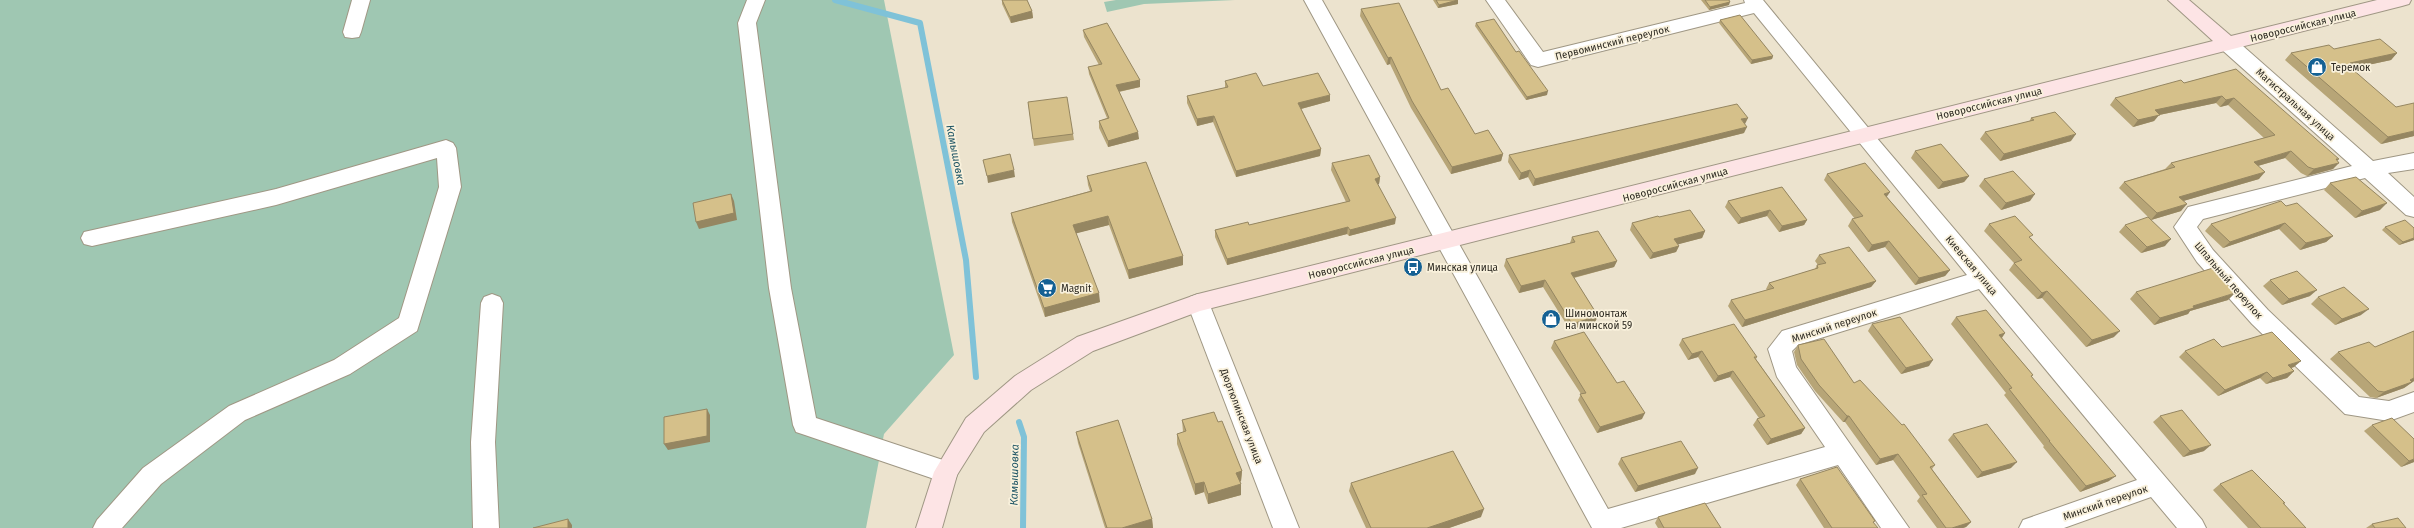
<svg xmlns="http://www.w3.org/2000/svg" width="2414" height="528" font-family="'Fira Sans',sans-serif">
<style>
.green{fill:#9fc7b2}
.lines{fill:none;stroke-linecap:round;stroke-linejoin:round}
.stream{stroke:#7fc2d8;stroke-width:6}
.street-casing{stroke:#9f9784;stroke-width:2}
.secondary-casing{stroke:#9f9784;stroke-width:2}
.street{fill:#fff;fill-rule:evenodd}
.secondary{fill:#fde4e5;fill-rule:evenodd}
.wall{fill:#b7a577}
.shaded-wall{fill:#958661}
.building{fill:#d5c08a;stroke:#958661}
.labels{text-anchor:middle;stroke-width:3.5;stroke-linejoin:round;paint-order:stroke}
.street-label{font-size:10px;fill:#2c2921;stroke:#f9f1dc}
.poi-label{font-size:10px;fill:#2c2921;stroke:#f9f1dc;text-anchor:start}
.water-label{font-size:11px;font-style:italic;fill:#1d5464;stroke:#f9f1dc}
</style>
<rect width="100%" height="100%" fill="#ece3ce"/>
<g class="green">
<polygon points="0,0 884,0 954,355 884,434 866,528 0,528"/>
<polygon points="1116,0 1235,0 1144,4 1107,12 1104,2"/>
</g>
<g class="lines">
<g class="stream">
<polyline points="835,0 920,23 966,260 976,377"/>
<polyline points="1019,422 1024,437 1023,528"/>
</g>
<defs>
<g id="street">
<polygon points="352,0 370,0 361,32 359,37 352,38 345,37 343,32"/>
<polygon points="747,0 765,0 756,23 791,288 816,418 955,464 958,472 955,480 946,483 805,435 796,432 793,425 769,288 738,23"/>
<polygon points="1304,0 1322,0 1608,509 1825,447 1777,377 1768,349 1782,331 1967,275 1754,13 1538,67 1531,65 1486,0 1505,0 1543,52 1745,3 1744,0 1763,0 1870,130 2202,520 2206,528 2177,528 2151,497 2064,528 2019,528 2023,520 2137,480 1979,289 1798,345 1792,351 1796,367 1909,528 1881,528 1838,465 1621,528 1592,528"/>
<polygon points="2228,37 2235,39 2373,161 2414,153 2414,169 2388,173 2414,197 2414,217 2406,215 2365,178 2203,219 2197,227 2213,250 2268,310 2359,397 2389,401 2414,392 2414,412 2389,421 2345,414 2252,324 2197,262 2174,227 2188,207 2352,166 2221,49 2218,44 2221,39"/>
<polygon points="446,140 453,143 456,148 461,187 417,331 350,374 245,420 161,484 122,528 93,528 97,520 143,468 229,406 334,360 399,318 439,187 437,158 276,205 92,246 84,244 81,238 84,232 276,189"/>
<polygon points="492,294 500,297 503,303 495,442 499,528 473,528 471,442 481,303 484,297"/>
<polygon points="1198,294 1206,297 1209,303 1299,528 1273,528 1187,303 1190,297"/>
</g>
<polygon id="secondary" points="2168,0 2189,0 2231,36 2377,0 2411,0 2409,4 2402,6 1200,311 1093,351 1031,390 984,432 957,475 942,528 916,528 934,472 966,418 1015,376 1077,337 1198,294 2213,41"/>
</defs>
<use href="#street" class="street-casing"/>
<use href="#secondary" class="secondary-casing"/>
<use href="#street" class="street"/>
<use href="#secondary" class="secondary"/>
</g>
<g class="wall">
<polygon points="1002,0 1027,0 1032,11 1033,18 1011,23 1002,4"/>
<polygon points="1433,0 1458,0 1458,4 1438,8"/>
<polygon points="1701,0 1729,0 1729,5 1709,10"/>
<polygon points="1361,9 1441,90 1475,134 1503,154 1501,161 1451,174 1411,108 1390,64 1387,65 1360,16"/>
<polygon points="1720,20 1773,56 1772,59 1751,64 1719,23"/>
<polygon points="1476,23 1516,52 1547,95 1526,100 1475,26"/>
<polygon points="1083,30 1140,87 1119,92 1139,139 1108,147 1099,128 1099,121 1107,118 1089,74 1088,67 1099,65 1084,37"/>
<polygon points="2334,49 2397,53 2391,60 2354,68 2352,70 2414,136 2381,144 2285,60 2291,53"/>
<polygon points="2236,69 2337,160 2333,169 2307,176 2301,173 2285,158 2258,166 2259,179 2183,201 2181,211 2151,220 2119,188 2124,182 2165,169 2171,163 2264,138 2228,105 2220,107 2216,103 2159,115 2154,121 2133,127 2110,105 2115,98 2184,83"/>
<polygon points="1225,81 1263,86 1330,101 1301,109 1321,149 1320,156 1236,177 1213,122 1197,126 1187,103 1187,96 1225,88"/>
<polygon points="1028,102 1073,134 1074,140 1034,146"/>
<polygon points="2031,118 2071,141 2000,161 1980,139 1985,132 2029,122"/>
<polygon points="1745,124 1744,133 1533,186 1528,177 1519,180 1508,162 1509,155"/>
<polygon points="1915,151 1969,176 1964,182 1938,189 1911,158"/>
<polygon points="1332,163 1380,177 1379,184 1378,184 1395,224 1349,236 1347,234 1227,265 1215,237 1215,230 1249,225 1346,202 1331,170"/>
<polygon points="1827,174 1887,197 1950,270 1945,276 1915,285 1885,247 1868,252 1848,226 1852,219 1855,219 1824,180"/>
<polygon points="1087,176 1183,265 1129,279 1109,225 1076,233 1100,302 1045,317 1012,222 1011,213 1090,191 1088,185"/>
<polygon points="1984,179 2030,201 2001,210 1979,186"/>
<polygon points="2330,183 2380,210 2355,218 2324,190"/>
<polygon points="1782,187 1807,220 1804,225 1779,232 1767,216 1738,224 1725,207 1728,201"/>
<polygon points="2286,206 2333,236 2326,242 2300,250 2279,229 2223,248 2205,231 2211,224"/>
<polygon points="1659,217 1705,231 1702,238 1678,244 1679,246 1676,252 1650,259 1630,230 1632,223"/>
<polygon points="1989,224 2031,238 2114,337 2086,347 2042,298 2037,299 2009,270 2014,263 1984,231"/>
<polygon points="2125,225 2165,246 2141,253 2119,232"/>
<polygon points="2385,227 2414,228 2414,240 2399,245 2382,230"/>
<polygon points="1572,237 1617,261 1614,267 1574,278 1598,316 1595,322 1570,330 1543,287 1519,293 1504,266 1506,259 1570,243"/>
<polygon points="1819,255 1876,281 1871,287 1742,327 1728,306 1731,300 1767,290 1766,289 1769,283 1815,269 1817,265 1818,265 1815,261"/>
<polygon points="2270,280 2310,296 2282,305 2263,286"/>
<polygon points="2136,292 2228,300 2190,311 2188,314 2154,325 2130,299"/>
<polygon points="2318,297 2361,315 2335,325 2311,304"/>
<polygon points="1956,317 2005,333 2002,338 2033,375 2031,376 2109,481 2080,492 2043,447 2044,446 2004,395 2006,393 1951,324"/>
<polygon points="1872,324 1929,366 1901,374 1868,331"/>
<polygon points="2414,331 2414,381 2404,388 2376,398 2370,397 2330,359 2338,352 2375,347"/>
<polygon points="1682,339 1757,357 1756,359 1805,428 1801,434 1767,445 1753,425 1757,419 1759,418 1730,377 1714,382 1698,357 1688,360 1679,345"/>
<polygon points="1554,341 1617,383 1642,419 1597,433 1578,400 1581,394 1551,348"/>
<polygon points="1798,345 1854,383 1935,465 1932,469 1971,522 1966,527 1963,528 1937,528 1917,501 1920,497 1893,460 1876,465 1845,422 1843,422 1815,391 1797,365 1794,352"/>
<polygon points="2222,347 2294,367 2291,368 2294,371 2287,378 2266,384 2260,378 2218,396 2179,357 2185,351"/>
<polygon points="2160,416 2204,451 2183,457 2153,422"/>
<polygon points="1182,420 1218,422 1242,471 1241,481 1240,482 1241,495 1208,504 1204,492 1195,495 1177,444 1177,434 1183,432"/>
<polygon points="2372,425 2414,462 2401,467 2364,431"/>
<polygon points="1076,432 1152,519 1153,528 1105,528 1078,443"/>
<polygon points="1953,434 2011,468 1977,478 1948,440"/>
<polygon points="1621,458 1695,474 1635,492 1618,464"/>
<polygon points="1800,479 1878,528 1824,528 1796,485"/>
<polygon points="1351,483 1481,517 1449,528 1366,528 1349,491"/>
<polygon points="2220,484 2285,503 2283,504 2306,528 2248,528 2213,490"/>
<polygon points="1658,517 1721,528 1658,528 1655,523"/>
<polygon points="2372,524 2406,528 2366,528"/>
</g>
<g class="shaded-wall">
<polygon points="1458,0 1458,4 1438,8 1439,5"/>
<polygon points="1730,2 1729,5 1709,10 1710,7"/>
<polygon points="1032,11 1033,18 1011,23 1010,17"/>
<polygon points="2397,53 2391,60 2354,68 2349,74 2350,63"/>
<polygon points="1773,56 1772,59 1751,64 1752,60"/>
<polygon points="1391,57 1390,64 1387,65 1388,58"/>
<polygon points="1140,80 1140,87 1117,92 1116,85"/>
<polygon points="1548,91 1547,95 1526,100 1527,97"/>
<polygon points="1330,95 1330,101 1297,110 1298,103"/>
<polygon points="2222,96 2216,103 2159,115 2154,121 2133,127 2138,120 2155,110"/>
<polygon points="2234,98 2228,105 2220,107 2226,100"/>
<polygon points="1214,116 1213,122 1197,126 1197,119"/>
<polygon points="1748,118 1745,124 1741,119"/>
<polygon points="1747,127 1744,133 1533,186 1535,179"/>
<polygon points="2414,131 2414,136 2381,144 2388,137"/>
<polygon points="1138,132 1139,139 1108,147 1108,141"/>
<polygon points="2076,134 2071,141 2000,161 2004,154"/>
<polygon points="1321,149 1320,156 1236,177 1236,171"/>
<polygon points="2291,151 2285,158 2247,169 2254,162"/>
<polygon points="1503,154 1501,161 1451,174 1452,167"/>
<polygon points="2336,159 2339,159 2333,164 2339,163 2333,169 2307,176 2314,169"/>
<polygon points="1014,170 1015,177 988,183 987,176"/>
<polygon points="1530,170 1528,177 1519,180 1521,173"/>
<polygon points="2265,172 2259,179 2173,204 2179,197"/>
<polygon points="1969,176 1964,182 1938,189 1943,182"/>
<polygon points="1380,177 1379,184 1374,185 1375,179"/>
<polygon points="1890,192 1886,198 1884,194"/>
<polygon points="731,194 734,201 737,220 699,229 696,222"/>
<polygon points="2035,194 2030,201 2001,210 2006,203"/>
<polygon points="2387,203 2380,210 2355,218 2362,211"/>
<polygon points="2187,204 2181,211 2151,220 2157,213"/>
<polygon points="1770,210 1767,216 1738,224 1741,218"/>
<polygon points="1108,216 1109,225 1074,234 1073,225"/>
<polygon points="1396,218 1395,224 1349,236 1350,230"/>
<polygon points="1807,220 1804,225 1779,232 1782,226"/>
<polygon points="2285,223 2279,229 2223,248 2230,242"/>
<polygon points="1348,227 1347,234 1227,265 1227,259"/>
<polygon points="1705,231 1702,238 1672,246 1674,239"/>
<polygon points="2333,236 2326,242 2300,250 2306,243"/>
<polygon points="2414,238 2414,240 2399,245 2403,242"/>
<polygon points="2171,239 2165,246 2141,253 2147,247"/>
<polygon points="1889,241 1885,247 1868,252 1872,245"/>
<polygon points="1679,246 1676,252 1650,259 1653,253"/>
<polygon points="1183,256 1183,265 1129,279 1128,270"/>
<polygon points="1617,261 1614,267 1568,279 1571,273"/>
<polygon points="1950,270 1945,276 1915,285 1919,278"/>
<polygon points="1545,280 1543,287 1519,293 1521,286"/>
<polygon points="1876,281 1871,287 1742,327 1745,320"/>
<polygon points="2317,290 2310,296 2282,305 2289,299"/>
<polygon points="2047,291 2042,298 2037,299 2042,293"/>
<polygon points="1099,293 1100,302 1045,317 1044,308"/>
<polygon points="2235,293 2228,300 2190,311 2188,314 2154,325 2160,318 2193,306"/>
<polygon points="2369,309 2361,315 2335,325 2342,319"/>
<polygon points="1598,316 1595,322 1570,330 1572,324"/>
<polygon points="2120,331 2114,337 2086,347 2092,340"/>
<polygon points="2005,333 2000,340 1999,335"/>
<polygon points="1702,351 1698,357 1688,360 1692,354"/>
<polygon points="1933,360 1929,366 1901,374 1906,368"/>
<polygon points="2301,361 2294,367 2281,371 2288,365"/>
<polygon points="1733,371 1730,377 1714,382 1718,376"/>
<polygon points="2294,371 2287,378 2266,384 2273,378"/>
<polygon points="2267,372 2260,378 2218,396 2225,390"/>
<polygon points="2414,378 2414,381 2404,388 2376,398 2384,392"/>
<polygon points="707,409 710,415 710,442 668,450 664,444"/>
<polygon points="1645,413 1642,419 1597,433 1600,427"/>
<polygon points="1847,416 1849,416 1845,422 1843,422"/>
<polygon points="1805,428 1801,434 1767,445 1771,439"/>
<polygon points="2211,445 2204,451 2183,457 2190,451"/>
<polygon points="1898,454 1893,460 1876,465 1880,459"/>
<polygon points="2414,459 2414,462 2401,467 2409,461"/>
<polygon points="2017,462 2011,468 1977,478 1982,472"/>
<polygon points="1698,468 1695,474 1635,492 1638,486"/>
<polygon points="1242,471 1241,481 1236,483 1236,473"/>
<polygon points="2116,476 2109,481 2080,492 2086,486"/>
<polygon points="1204,482 1204,492 1195,495 1195,484"/>
<polygon points="1241,484 1241,495 1208,504 1208,494"/>
<polygon points="1484,509 1481,517 1449,528 1427,528"/>
<polygon points="568,519 572,525 572,528 568,528"/>
<polygon points="1152,519 1153,528 1122,528"/>
<polygon points="1971,522 1966,527 1963,528 1952,528"/>
</g>
<g class="building">
<polygon points="1002,0 1027,0 1032,11 1010,17"/>
<polygon points="1436,0 1458,0 1439,5"/>
<polygon points="1705,0 1729,0 1730,2 1710,7"/>
<polygon points="1399,3 1441,90 1448,88 1475,134 1488,130 1503,154 1452,167 1412,101 1391,57 1388,58 1361,9"/>
<polygon points="1740,15 1773,56 1752,60 1720,20"/>
<polygon points="1494,19 1516,52 1519,51 1548,91 1527,97 1476,23"/>
<polygon points="1107,23 1140,80 1116,85 1138,132 1108,141 1099,121 1109,118 1088,67 1102,64 1083,30"/>
<polygon points="2380,39 2397,53 2350,63 2355,67 2351,68 2396,107 2414,103 2414,131 2388,137 2291,53 2329,45 2334,49"/>
<polygon points="2236,69 2339,159 2336,159 2339,163 2314,169 2308,167 2291,151 2254,162 2265,172 2179,197 2187,204 2157,213 2124,182 2175,167 2171,163 2275,135 2234,98 2226,100 2222,96 2155,110 2160,115 2138,120 2115,98 2181,80 2184,83"/>
<polygon points="1256,73 1263,86 1318,73 1330,95 1298,103 1321,149 1236,171 1214,116 1197,119 1187,96 1228,87 1225,81"/>
<polygon points="1067,97 1073,134 1033,139 1028,102"/>
<polygon points="1737,104 1748,118 1741,119 1747,127 1535,179 1530,170 1521,173 1509,155"/>
<polygon points="2055,112 2076,134 2004,154 1985,132 2034,120 2031,118"/>
<polygon points="1941,144 1969,176 1943,182 1915,151"/>
<polygon points="1010,154 1014,170 987,176 983,160"/>
<polygon points="1369,155 1380,177 1375,179 1396,218 1350,230 1348,227 1227,259 1215,230 1248,222 1249,225 1350,201 1332,163"/>
<polygon points="1146,162 1183,256 1128,270 1108,216 1073,225 1099,293 1044,308 1011,213 1092,191 1087,176"/>
<polygon points="1865,163 1890,192 1884,194 1950,270 1919,278 1889,241 1872,245 1852,219 1863,216 1827,174"/>
<polygon points="2013,171 2035,194 2006,203 1984,179"/>
<polygon points="2356,177 2387,203 2362,211 2330,183"/>
<polygon points="1782,187 1807,220 1782,226 1770,210 1741,218 1728,201"/>
<polygon points="731,194 734,213 696,222 693,203"/>
<polygon points="2281,201 2286,206 2297,203 2333,236 2306,243 2285,223 2230,242 2211,224"/>
<polygon points="1690,210 1705,231 1674,239 1679,246 1653,253 1632,223 1658,216 1659,217"/>
<polygon points="2015,216 2033,235 2029,237 2120,331 2092,340 2047,291 2042,293 2014,263 2022,260 1989,224"/>
<polygon points="2148,217 2171,239 2147,247 2125,225"/>
<polygon points="2405,220 2414,228 2414,238 2403,242 2385,227"/>
<polygon points="1598,231 1617,261 1571,273 1598,316 1572,324 1545,280 1521,286 1506,259 1575,242 1572,237"/>
<polygon points="1849,247 1876,281 1745,320 1731,300 1774,288 1769,283 1818,268 1817,265 1826,263 1819,255"/>
<polygon points="2213,268 2235,293 2193,306 2194,308 2160,318 2136,292"/>
<polygon points="2297,271 2317,290 2289,299 2270,280"/>
<polygon points="2344,287 2369,309 2342,319 2318,297"/>
<polygon points="1986,310 2005,333 1999,335 2033,375 2031,376 2116,476 2086,486 2049,441 2050,441 2009,389 2012,388 1956,317"/>
<polygon points="1900,317 1933,360 1906,368 1872,324"/>
<polygon points="1734,324 1757,357 1754,357 1805,428 1771,439 1757,419 1765,416 1733,371 1718,376 1702,351 1692,354 1682,339"/>
<polygon points="2414,331 2414,378 2410,380 2412,382 2384,392 2378,391 2338,352 2369,342 2375,347"/>
<polygon points="1584,332 1617,383 1624,381 1645,413 1600,427 1580,394 1586,393 1554,341"/>
<polygon points="2272,332 2301,361 2288,365 2294,371 2273,378 2267,372 2225,390 2185,351 2214,339 2222,347"/>
<polygon points="1824,339 1854,383 1860,380 1902,425 1904,424 1935,465 1930,467 1971,522 1952,528 1946,528 1922,495 1927,494 1898,454 1880,459 1849,416 1847,416 1819,385 1801,359 1798,345"/>
<polygon points="707,409 707,436 664,444 664,417"/>
<polygon points="2182,410 2211,445 2190,451 2160,416"/>
<polygon points="1214,412 1218,422 1222,421 1242,471 1236,473 1241,484 1208,494 1204,482 1195,484 1177,434 1186,431 1182,420"/>
<polygon points="2392,418 2414,439 2414,459 2409,461 2372,425"/>
<polygon points="1118,420 1152,519 1122,528 1107,528 1076,432"/>
<polygon points="1987,424 2017,462 1982,472 1953,434"/>
<polygon points="1681,441 1698,468 1638,486 1621,458"/>
<polygon points="1453,451 1484,509 1427,528 1371,528 1351,483"/>
<polygon points="1837,467 1875,521 1873,522 1878,528 1832,528 1800,479"/>
<polygon points="2252,470 2285,503 2283,503 2306,528 2261,528 2220,484"/>
<polygon points="1705,503 1721,528 1664,528 1658,517"/>
<polygon points="2398,518 2406,528 2375,528 2372,524"/>
<polygon points="568,519 568,528 533,528"/>
</g>
<defs>
<symbol id="shop-disc" viewBox="-11 -11 22 22"><circle r="9.5" fill="#156194" stroke="#f9f1dc"/><path d="M-5-2.5h2.3a2.7 3.5 0 0 1 5.4 0H5L5.5 6h-11ZM-1.5-2.5h3a1.5 2.3 0 0 0-3 0Z" fill="#fff"/></symbol>
<symbol id="bus-disc" viewBox="-11 -11 22 22"><circle r="9.5" fill="#156194" stroke="#f9f1dc"/><path d="M-5-6H5V4H4V6H2V4H-2V6H-4V4H-5ZM-3.5-4V0h7V-4ZM-3.5 1.2v1.5H-2V1.2ZM2 1.2v1.5H3.5V1.2Z" fill="#fff"/></symbol>
<symbol id="supermarket-disc" viewBox="-11 -11 22 22"><circle r="9.5" fill="#156194" stroke="#f9f1dc"/><path d="M-6-5.5h2.5l.6 2H6L4.5 2H-2.5L-4.4-4H-6ZM-1.5 3.2a1.3 1.3 0 1 0 .1 0ZM3 3.2a1.3 1.3 0 1 0 .1 0Z" fill="#fff"/></symbol>
</defs>
<g fill-rule="evenodd">
<use href="#shop-disc" x="2306" y="56" width="22" height="22"/>
<use href="#bus-disc" x="1402" y="256" width="22" height="22"/>
<use href="#supermarket-disc" x="1036" y="277" width="22" height="22"/>
<use href="#shop-disc" x="1540" y="308" width="22" height="22"/>
</g>
<g class="labels">
<g class="street-label">
<text transform="translate(2303 25) rotate(-14)" y="4">Новороссийская улица</text>
<text transform="translate(1612 42) rotate(-14)" y="4">Первоминский переулок</text>
<text transform="translate(1989 103) rotate(-14)" y="4">Новороссийская улица</text>
<text transform="translate(2296 104) rotate(42)" y="4">Магистральная улица</text>
<text transform="translate(1675 184) rotate(-15)" y="4">Новороссийская улица</text>
<text transform="translate(1361 262) rotate(-14)" y="4">Новороссийская улица</text>
<text transform="translate(1972 265) rotate(50)" y="4">Киевская улица</text>
<text transform="translate(2229 280) rotate(49)" y="4">Шпальный переулок</text>
<text transform="translate(1834 325) rotate(-18)" y="4">Минский переулок</text>
<text transform="translate(1242 416) rotate(69)" y="4">Дюртюлинская улица</text>
<text transform="translate(2105 502) rotate(-19)" y="4">Минский переулок</text>
</g>
<g class="poi-label">
<text x="2331" y="71">Теремок</text>
<text x="1427" y="271">Минская улица</text>
<text x="1061" y="292">Magnit</text>
<text x="1565" y="317">Шиномонтаж<tspan x="1565" dy="12">на минской 59</tspan></text>
</g>
<g class="water-label">
<text transform="translate(956 155) rotate(79)" y="4">Камышовка</text>
<text transform="translate(1014 475) rotate(-89)" y="4">Камышовка</text>
</g>
</g>
</svg>
